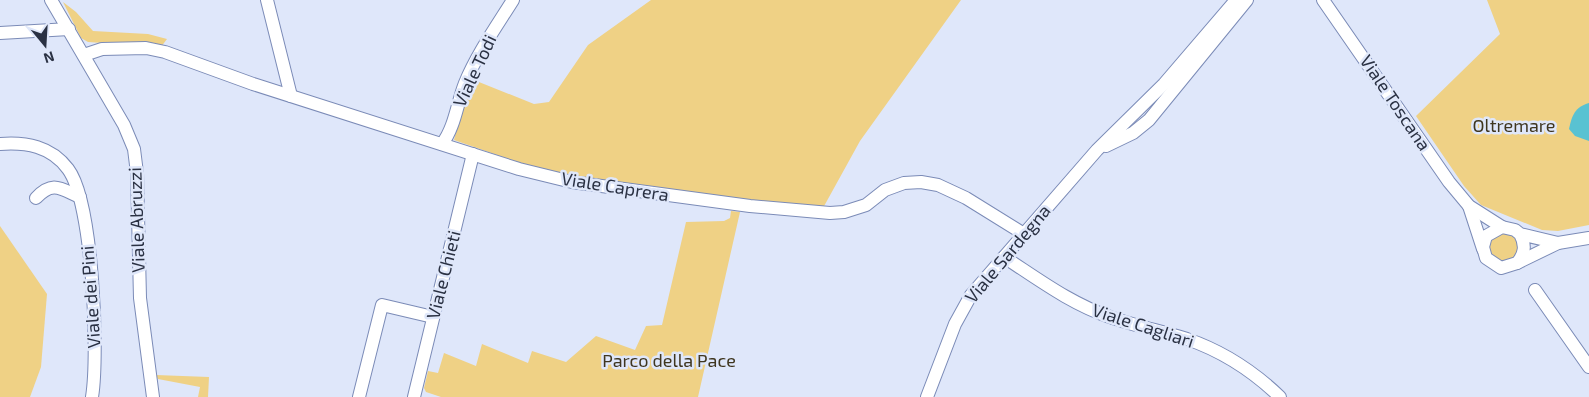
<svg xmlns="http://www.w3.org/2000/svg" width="1589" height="397" font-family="'Exo 2',sans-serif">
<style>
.green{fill:#efd185}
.water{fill:#59c2d2}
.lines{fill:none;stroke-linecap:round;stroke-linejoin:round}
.minor-casing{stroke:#7b8bb7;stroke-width:14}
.minor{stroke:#fff;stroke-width:12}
.labels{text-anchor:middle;stroke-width:5;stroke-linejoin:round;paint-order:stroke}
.street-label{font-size:18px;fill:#2a3143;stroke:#dfe7fa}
.park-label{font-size:18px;fill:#3f361f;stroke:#dfe7fa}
</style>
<rect width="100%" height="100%" fill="#dfe7fa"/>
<g class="green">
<polygon points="651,0 961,0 860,141 823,208 732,200 552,174 454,140 469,78 534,104 549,102 588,45"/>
<polygon points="1487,0 1589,0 1589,225 1558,231 1542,230 1481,205 1464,186 1416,116 1500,34"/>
<polygon points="63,2 76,12 93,31 148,34 167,39 161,47 88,42 81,38"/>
<polygon points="731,211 740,212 698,397 441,397 426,392 424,388 428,371 438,373 444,353 476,366 482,344 528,363 532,351 566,362 596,336 635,350 646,326 662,325 686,222 724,221 730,218"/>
<polygon points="0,226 47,294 41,367 30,397 0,397"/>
<circle cx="1504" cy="247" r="14"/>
<polygon points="156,375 209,377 208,397 198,397 200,387 158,379"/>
</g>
<path class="water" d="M1589,103V141L1575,136L1569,129C1572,115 1575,107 1589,103Z"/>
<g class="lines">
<defs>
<g id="minor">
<polyline points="51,0 124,125 134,149 137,173 140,298 153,397"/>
<polyline points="267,0 291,96"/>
<polyline points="1323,0 1449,182 1469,206 1502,227"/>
<polyline points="0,33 69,29"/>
<polyline points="84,55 102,49 146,48 165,52 253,84 519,169 572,182 750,206 830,213 844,212 866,205 885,190 904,183 921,182 938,185 966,198 1024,234"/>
<path d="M0,144C26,142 51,146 68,169C93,202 99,354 92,397"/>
<path d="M442,144C455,127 457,103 465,83C477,54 496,27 513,0"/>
<polyline points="1106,146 1133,133 1149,120 1247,0"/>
<path d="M36,198C53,180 61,189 80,197"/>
<polyline points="1469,206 1483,249"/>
<path d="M1520,234C1526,245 1525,254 1517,263L1501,268L1486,258L1483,247L1486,236L1502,227L1515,230L1520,234L1558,243"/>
<path d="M1004,257C1038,279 1071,304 1110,317C1135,326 1161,331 1187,339C1222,351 1253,371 1280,397"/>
<polyline points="1517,263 1558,243 1589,238"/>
<polyline points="1535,290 1589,367"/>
<polyline points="359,397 382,305 433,317"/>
<polyline points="414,397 473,154"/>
<polyline points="927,397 955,324 971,295 1097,150 1164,84 1236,0"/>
</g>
</defs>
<use href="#minor" class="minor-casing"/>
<use href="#minor" class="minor"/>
</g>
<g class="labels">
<g class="street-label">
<text transform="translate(475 71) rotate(-65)" y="6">Viale Todi</text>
<text transform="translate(1395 103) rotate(56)" y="6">Viale Toscana</text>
<text transform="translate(615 187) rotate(9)" y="6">Viale Caprera</text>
<text transform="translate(137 220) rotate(-92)" y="6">Viale Abruzzi</text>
<text transform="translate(1008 254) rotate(-50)" y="6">Viale Sardegna</text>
<text transform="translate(444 275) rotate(-76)" y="6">Viale Chieti</text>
<text transform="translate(91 297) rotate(-94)" y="6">Viale dei Pini</text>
<text transform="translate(1143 326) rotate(18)" y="6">Viale Cagliari</text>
</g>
<g class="park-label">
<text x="1514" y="132">Oltremare</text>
<text x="669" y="367">Parco della Pace</text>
</g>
</g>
<g transform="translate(45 45) rotate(162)" stroke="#dfe7fa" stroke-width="4" paint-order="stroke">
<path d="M0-4L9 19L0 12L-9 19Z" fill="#2a3143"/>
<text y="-8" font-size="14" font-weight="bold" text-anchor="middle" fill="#2a3143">N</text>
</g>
</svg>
